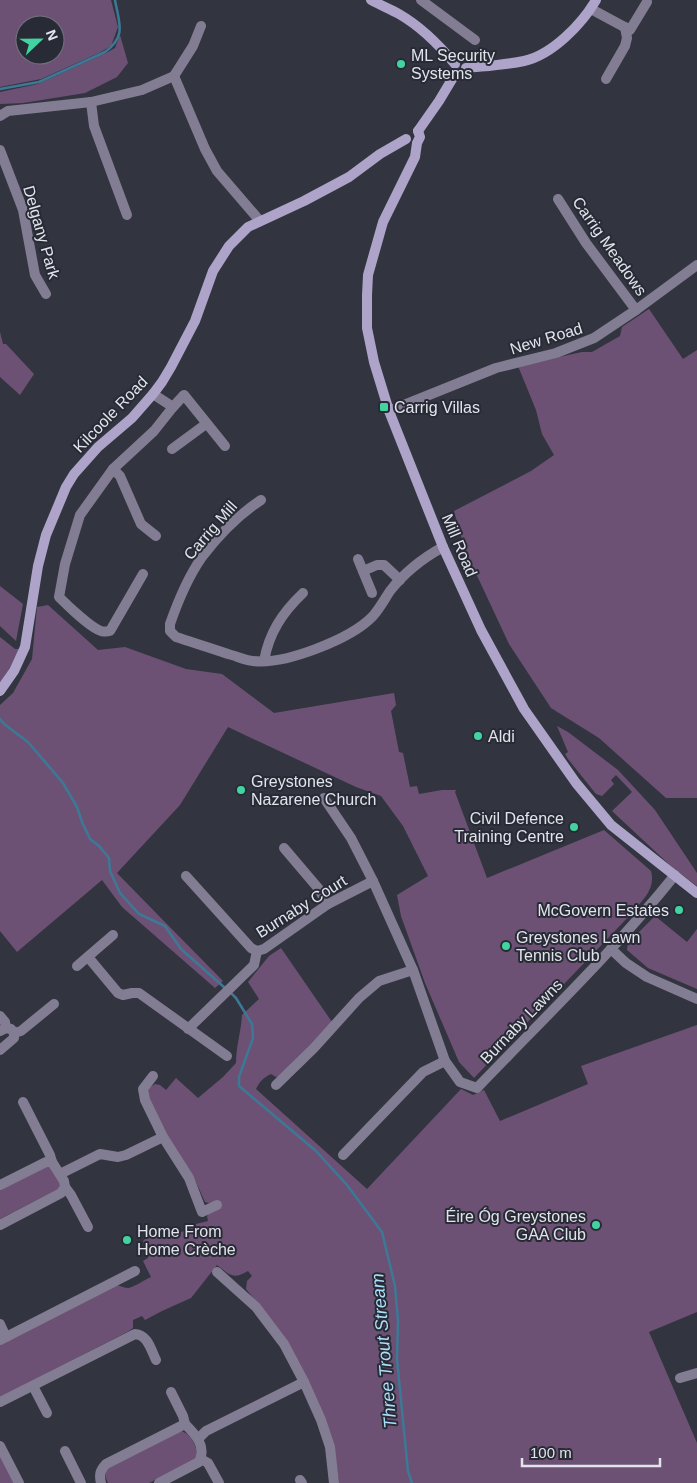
<svg xmlns="http://www.w3.org/2000/svg" width="697" height="1483" font-family="Arial,sans-serif">
<style>
.green{fill:#6d5174;fill-rule:evenodd}
.lines{fill:none;stroke-linecap:round;stroke-linejoin:round}
.stream{stroke:#3c7996;stroke-width:2.5}
.minor{stroke:#837d93;stroke-width:10}
.secondary{stroke:#aea4c9;stroke-width:10}
.poi-dot{fill:#42d4a0;stroke:#282b36;stroke-width:2}
.labels{text-anchor:middle;stroke-width:4;stroke-linejoin:round;paint-order:stroke}
.poi-label{font-size:16px;fill:#e2e4eb;stroke:#282b36;text-anchor:start}
.street-label{font-size:16px;fill:#e2e4eb;stroke:#282b36}
.water-label{font-size:18px;font-style:italic;fill:#acdffa;stroke:#282b36}
</style>
<rect width="100%" height="100%" fill="#323540"/>
<g class="green">
<path d="M0,0H111L118,27L111,46L99,53L41,79L0,87ZM25,25H55V55H25Z"/>
<polygon points="120,35 128,63 117,77 85,93 23,103 0,104 0,92 38,84 106,53 115,48"/>
<polygon points="649,309 683,359 697,350 697,798 666,798 599,738 551,708 509,644 465,550 454,511 531,471 554,455 542,434 536,410 518,366 582,352 592,352 620,336 622,327"/>
<polygon points="0,332 3,344 6,344 34,374 20,395 0,377"/>
<polygon points="0,586 23,604 16,641 0,626"/>
<path d="M48,605L98,650L125,647L186,669L222,674L274,713L394,693L396,705L391,711L399,752L403,753L410,787L417,786L419,794L442,790H456L455,792L487,878L604,830L651,871C656,889 643,899 632,913L474,1078L459,1062L425,983L401,916L397,895L428,876L403,826L381,796L356,787L228,727L180,805L117,873L158,915L223,981L215,988L122,907L102,880L17,952L0,931V705L13,693L32,659L37,607Z"/>
<polygon points="0,637 15,649 19,649 7,674 0,684"/>
<polygon points="557,726 568,732 618,770 655,810 697,873 697,886 673,868 612,811 632,792 616,775 611,780 614,784 602,796 596,794 568,759 565,754 568,752"/>
<polygon points="655,916 687,942 697,929 697,989 648,968 627,950 628,943"/>
<path d="M281,948L332,1022L318,1038L281,1076L276,1077L271,1074C264,1077 259,1082 256,1089L367,1189L461,1089L473,1095L484,1090L500,1121L588,1084L581,1066L697,1025V1312L649,1332L697,1443V1483H339L334,1445L264,1311L246,1289L247,1281L252,1276L248,1271C233,1280 230,1275 217,1265L191,1298L162,1311L145,1320L142,1316L133,1320V1328L129,1331L0,1397V1345L117,1285C121,1286 124,1288 129,1288C136,1286 144,1280 151,1277L143,1261L148,1258L149,1253L143,1241L150,1234C171,1238 177,1234 196,1226V1224L208,1221L207,1216L209,1213L220,1207L218,1200L209,1203L205,1202L196,1182L172,1144L147,1095L149,1088L155,1084L160,1085L166,1090L176,1078L198,1098L223,1077L236,1063C236,1047 241,1032 242,1015L259,999L248,982L269,956Z"/>
<polygon points="46,1167 51,1167 61,1185 60,1188 0,1219 0,1190"/>
<path d="M180,1431C190,1432 198,1447 197,1457L192,1461L149,1483H108C105,1477 104,1473 108,1467Z"/>
<polygon points="0,1456 14,1483 0,1483"/>
</g>
<g class="lines">
<g class="stream">
<path d="M0,89L39,82L105,52C127,36 119,23 115,0"/>
<polyline points="0,719 4,724 28,742 63,783 77,807 82,822 90,839 99,846 109,858 110,871 120,893 139,914 165,926 181,949 225,988"/>
<polyline points="229,991 236,998 252,1024 253,1038 239,1077 239,1086 316,1151 347,1185 382,1232 395,1286 398,1321 397,1360 408,1471 412,1483"/>
</g>
<g class="minor">
<polyline points="421,0 475,40"/>
<polyline points="591,9 630,30 647,2"/>
<polyline points="174,76 205,149 217,171 260,221"/>
<polyline points="606,79 625,46 627,38 625,27"/>
<polyline points="91,102 94,126 127,215"/>
<polyline points="0,116 8,111 91,102 142,90 174,76 193,46 201,26"/>
<polyline points="0,150 23,210 35,275 46,294"/>
<polyline points="558,199 586,243 636,310"/>
<polyline points="173,407 184,395 225,446"/>
<polyline points="389,411 496,368 556,353 594,338 636,310 697,265"/>
<polyline points="172,449 206,424"/>
<polyline points="113,469 120,476 141,524 156,536"/>
<path d="M261,500C240,514 218,536 202,557C188,577 178,601 170,624V631L176,637C194,643 211,648 228,654C236,656 245,660 253,661C285,665 351,639 373,616C380,608 384,600 390,591C404,573 423,558 443,547"/>
<polyline points="358,559 372,593"/>
<polyline points="363,571 377,565 384,565 400,580"/>
<path d="M143,574L110,631C108,631 103,632 101,631C91,628 67,605 59,597L65,564L80,515L113,469L154,431L173,407L153,394"/>
<path d="M264,661C269,633 282,613 303,593"/>
<path d="M324,798L351,838L373,881L413,970L445,1061L460,1082L477,1088C544,1018 614,951 675,875"/>
<polyline points="284,848 318,888 328,904"/>
<polyline points="186,876 251,948 257,951 264,949 328,904 373,881"/>
<polyline points="611,949 626,963 647,977 697,999"/>
<polyline points="88,957 118,993 123,995 132,993 139,993 227,1056"/>
<polyline points="77,966 113,935"/>
<polyline points="0,1016 5,1022 6,1028"/>
<polyline points="188,1029 254,965 257,951"/>
<polyline points="0,1031 6,1028 11,1029 14,1033 14,1038 0,1050"/>
<polyline points="14,1033 21,1031 54,1004"/>
<polyline points="153,1076 143,1089 145,1100 163,1137"/>
<polyline points="276,1085 314,1048 359,998 379,981 413,970"/>
<polyline points="23,1102 50,1155 52,1162"/>
<polyline points="343,1155 423,1072 445,1061"/>
<polyline points="60,1174 100,1154 118,1157 126,1155 163,1137 189,1178 202,1212 217,1205"/>
<polyline points="0,1185 46,1162 52,1162 64,1181 65,1187 61,1193 0,1225"/>
<polyline points="65,1187 71,1195 88,1227"/>
<polyline points="217,1272 256,1307 284,1344 304,1382"/>
<polyline points="0,1324 6,1337"/>
<polyline points="0,1340 135,1271"/>
<polyline points="680,1378 697,1373"/>
<polyline points="33,1386 47,1413"/>
<polyline points="171,1392 183,1416 185,1424"/>
<path d="M0,1402L135,1334C148,1335 151,1350 156,1360"/>
<polyline points="199,1438 206,1431 304,1382 321,1420 330,1447 334,1483"/>
<polyline points="0,1446 19,1483"/>
<polyline points="65,1451 81,1483"/>
<polyline points="201,1459 208,1463 219,1483"/>
<polyline points="300,1480 302,1483"/>
<path d="M101,1483C99,1475 100,1470 106,1464L185,1424C195,1434 207,1446 199,1462L159,1483"/>
</g>
<g class="secondary">
<path d="M371,0C380,5 390,9 399,14C420,26 440,46 455,64"/>
<path d="M466,68C485,66 505,65 524,61C552,55 582,24 596,0"/>
<polyline points="418,131 420,137 417,143 415,157 383,222 368,275 367,295 367,328 374,362 389,411 443,547 481,630 524,709 576,783 611,825 697,893"/>
<polyline points="418,131 439,101 454,76"/>
<polyline points="0,691 14,671 25,647 38,566 46,535 66,487 74,474 98,447 132,418 153,394 162,382 171,367 195,321 213,271 229,246 248,227 304,201 349,177 380,154 406,139"/>
</g>
</g>
<g class="poi-dot">
<circle cx="401" cy="64" r="5"/>
<rect x="379" y="402" width="10" height="10" rx="2.5"/>
<circle cx="478" cy="736" r="5"/>
<circle cx="241" cy="790" r="5"/>
<circle cx="574" cy="827" r="5"/>
<circle cx="679" cy="910" r="5"/>
<circle cx="506" cy="946" r="5"/>
<circle cx="596" cy="1225" r="5"/>
<circle cx="127" cy="1240" r="5"/>
</g>
<g class="labels">
<g class="poi-label">
<text x="411" y="61">ML Security<tspan x="411" dy="18">Systems</tspan></text>
<text x="394" y="413">Carrig Villas</text>
<text x="488" y="742">Aldi</text>
<text x="251" y="787">Greystones<tspan x="251" dy="18">Nazarene Church</tspan></text>
<text x="564" y="824" text-anchor="end">Civil Defence<tspan x="564" dy="18">Training Centre</tspan></text>
<text x="669" y="916" text-anchor="end">McGovern Estates</text>
<text x="516" y="943">Greystones Lawn<tspan x="516" dy="18">Tennis Club</tspan></text>
<text x="586" y="1222" text-anchor="end">Éire Óg Greystones<tspan x="586" dy="18">GAA Club</tspan></text>
<text x="137" y="1237">Home From<tspan x="137" dy="18">Home Crèche</tspan></text>
</g>
<g class="street-label">
<text transform="translate(42 232) rotate(74)" y="6">Delgany Park</text>
<text transform="translate(610 246) rotate(55)" y="6">Carrig Meadows</text>
<text transform="translate(546 338) rotate(-17)" y="6">New Road</text>
<text transform="translate(110 414) rotate(-46)" y="6">Kilcoole Road</text>
<text transform="translate(210 530) rotate(-49)" y="6">Carrig Mill</text>
<text transform="translate(460 545) rotate(67)" y="6">Mill Road</text>
<text transform="translate(301 906) rotate(-32)" y="6">Burnaby Court</text>
<text transform="translate(521 1021) rotate(-46)" y="6">Burnaby Lawns</text>
</g>
<g class="water-label">
<text transform="translate(384 1351) rotate(-95)" y="6">Three Trout Stream</text>
</g>
</g>
<g transform="translate(40 40) rotate(68)"><circle r="24" fill="#282b36" stroke="#72757e"/>
<path d="M0-4L9 19L0 12L-9 19Z" fill="#42d4a0"/>
<text y="-8" font-size="14" font-weight="bold" text-anchor="middle" fill="#e2e4eb">N</text>
</g>
<path d="M522 1458v8h138v-8" fill="none" stroke="#e2e4eb" stroke-width="2.5"/>
<text x="530" y="1458" font-size="15" fill="#e2e4eb" stroke="#282b36" stroke-width="4" paint-order="stroke">100 m</text>
</svg>
